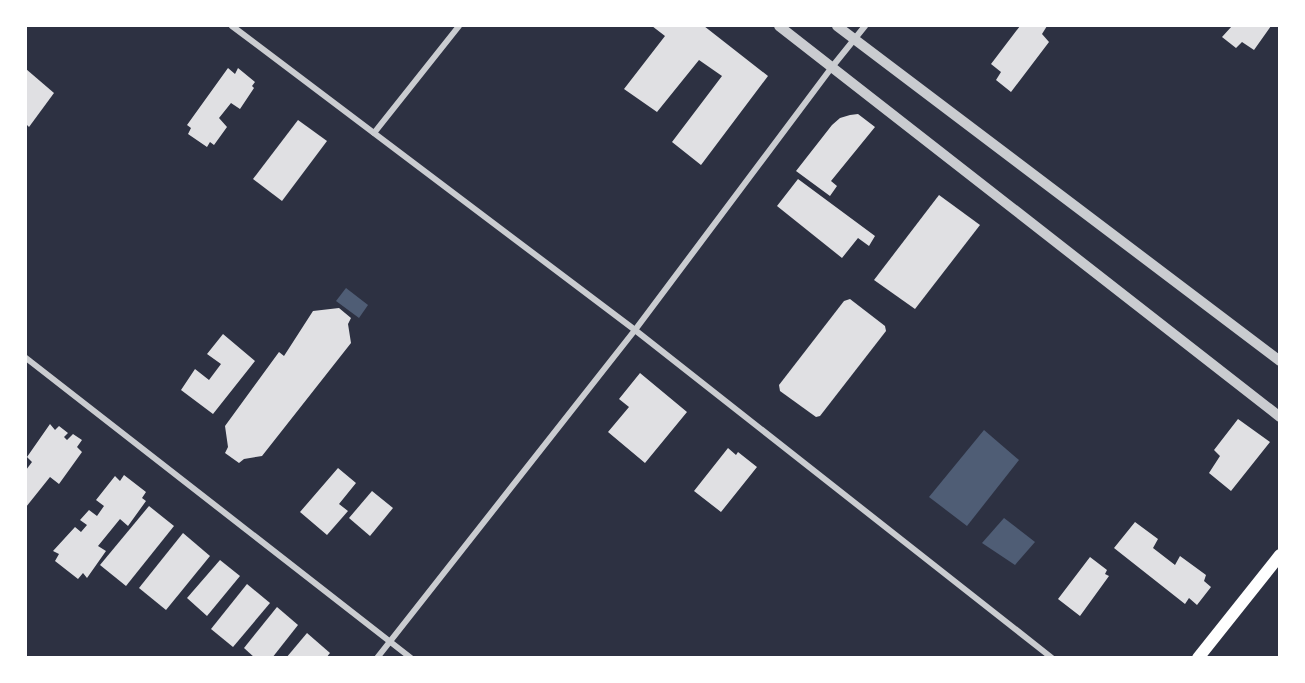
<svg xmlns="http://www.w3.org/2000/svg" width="1305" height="683" font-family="'Space Grotesk',sans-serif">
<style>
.water{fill:#4f5d75}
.building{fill:#e0e0e3}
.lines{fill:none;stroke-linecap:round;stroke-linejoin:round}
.minor{stroke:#caccd0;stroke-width:6}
.tertiary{stroke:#caccd0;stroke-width:10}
.secondary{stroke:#fff;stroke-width:12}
</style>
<rect width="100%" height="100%" fill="#2d3142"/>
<g class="water">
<polygon points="346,288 368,305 359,318 336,301"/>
<polygon points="984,430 1019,460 967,526 929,497"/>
<polygon points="1004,518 1035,542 1015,565 982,543"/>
</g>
<g class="building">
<polygon points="652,26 704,26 768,76 701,165 672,142 722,76 699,60 657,112 624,89 665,36"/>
<polygon points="1020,26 1047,26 1042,34 1049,42 1011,92 996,80 1001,72 991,64"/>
<polygon points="1232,26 1271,26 1254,50 1242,42 1236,48 1222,37"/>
<polygon points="228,68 235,74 238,68 255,82 252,86 254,88 240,109 231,103 219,118 227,127 214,145 210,142 207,147 188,134 191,128 187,125"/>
<polygon points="26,69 54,93 29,127 26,124"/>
<polygon points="858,114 875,127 831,181 837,186 830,196 796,171 832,125 840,118 850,115"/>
<polygon points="298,120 327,141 282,201 253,179"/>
<polygon points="798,179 875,236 869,246 858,238 842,258 777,206"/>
<polygon points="939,195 980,225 915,309 874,280"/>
<polygon points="850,299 885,326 886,331 820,416 816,417 780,391 779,385 844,301"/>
<polygon points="339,308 351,318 348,324 351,343 262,456 244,459 239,463 225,453 228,447 225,426 279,352 284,356 313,311"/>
<polygon points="223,334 255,361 213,414 181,390 195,369 209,380 221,364 207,354"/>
<polygon points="640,373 687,412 645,463 608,432 629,407 619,399"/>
<polygon points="1238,419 1270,442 1231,491 1209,473 1220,456 1214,450"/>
<polygon points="50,424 55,430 59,426 68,433 64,437 67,440 73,434 82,440 77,447 82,452 59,484 50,477 26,507 26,470 32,462 27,457"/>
<polygon points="728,448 736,455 738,452 757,467 721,512 694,491"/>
<polygon points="338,468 356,483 339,504 348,511 327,535 300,512"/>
<polygon points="124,475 146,492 142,498 146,501 128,526 120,519 98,546 106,551 87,578 83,573 78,579 55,561 59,554 53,551 75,527 81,532 87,525 80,520 89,510 97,516 104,506 96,500 115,476 120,481"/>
<polygon points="372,491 393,508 370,536 349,518"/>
<polygon points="149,506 174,526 126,586 100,565"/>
<polygon points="1135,522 1158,539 1153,548 1175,565 1180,556 1206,575 1204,581 1211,587 1197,605 1189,598 1185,604 1114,548"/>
<polygon points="183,533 210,556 166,610 139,588"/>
<polygon points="1090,557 1107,570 1105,574 1109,576 1080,616 1058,599"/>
<polygon points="220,560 240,576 207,616 187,598"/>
<polygon points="247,584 270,603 233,647 211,629"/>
<polygon points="277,607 298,625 272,658 255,658 244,648"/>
<polygon points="307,633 330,653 326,658 286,658"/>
</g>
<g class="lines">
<g class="minor">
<polyline points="232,26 635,330 1052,658"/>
<polyline points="374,133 459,26"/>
<polyline points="26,358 411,658"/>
<polyline points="377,658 635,330 832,67 865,26"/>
</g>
<g class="tertiary">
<polyline points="779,26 1280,417"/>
<polyline points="837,26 1280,361"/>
</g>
<polyline class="secondary" points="1198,658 1280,555"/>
</g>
<rect width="1305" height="683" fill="none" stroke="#ffffff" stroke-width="54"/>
</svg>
